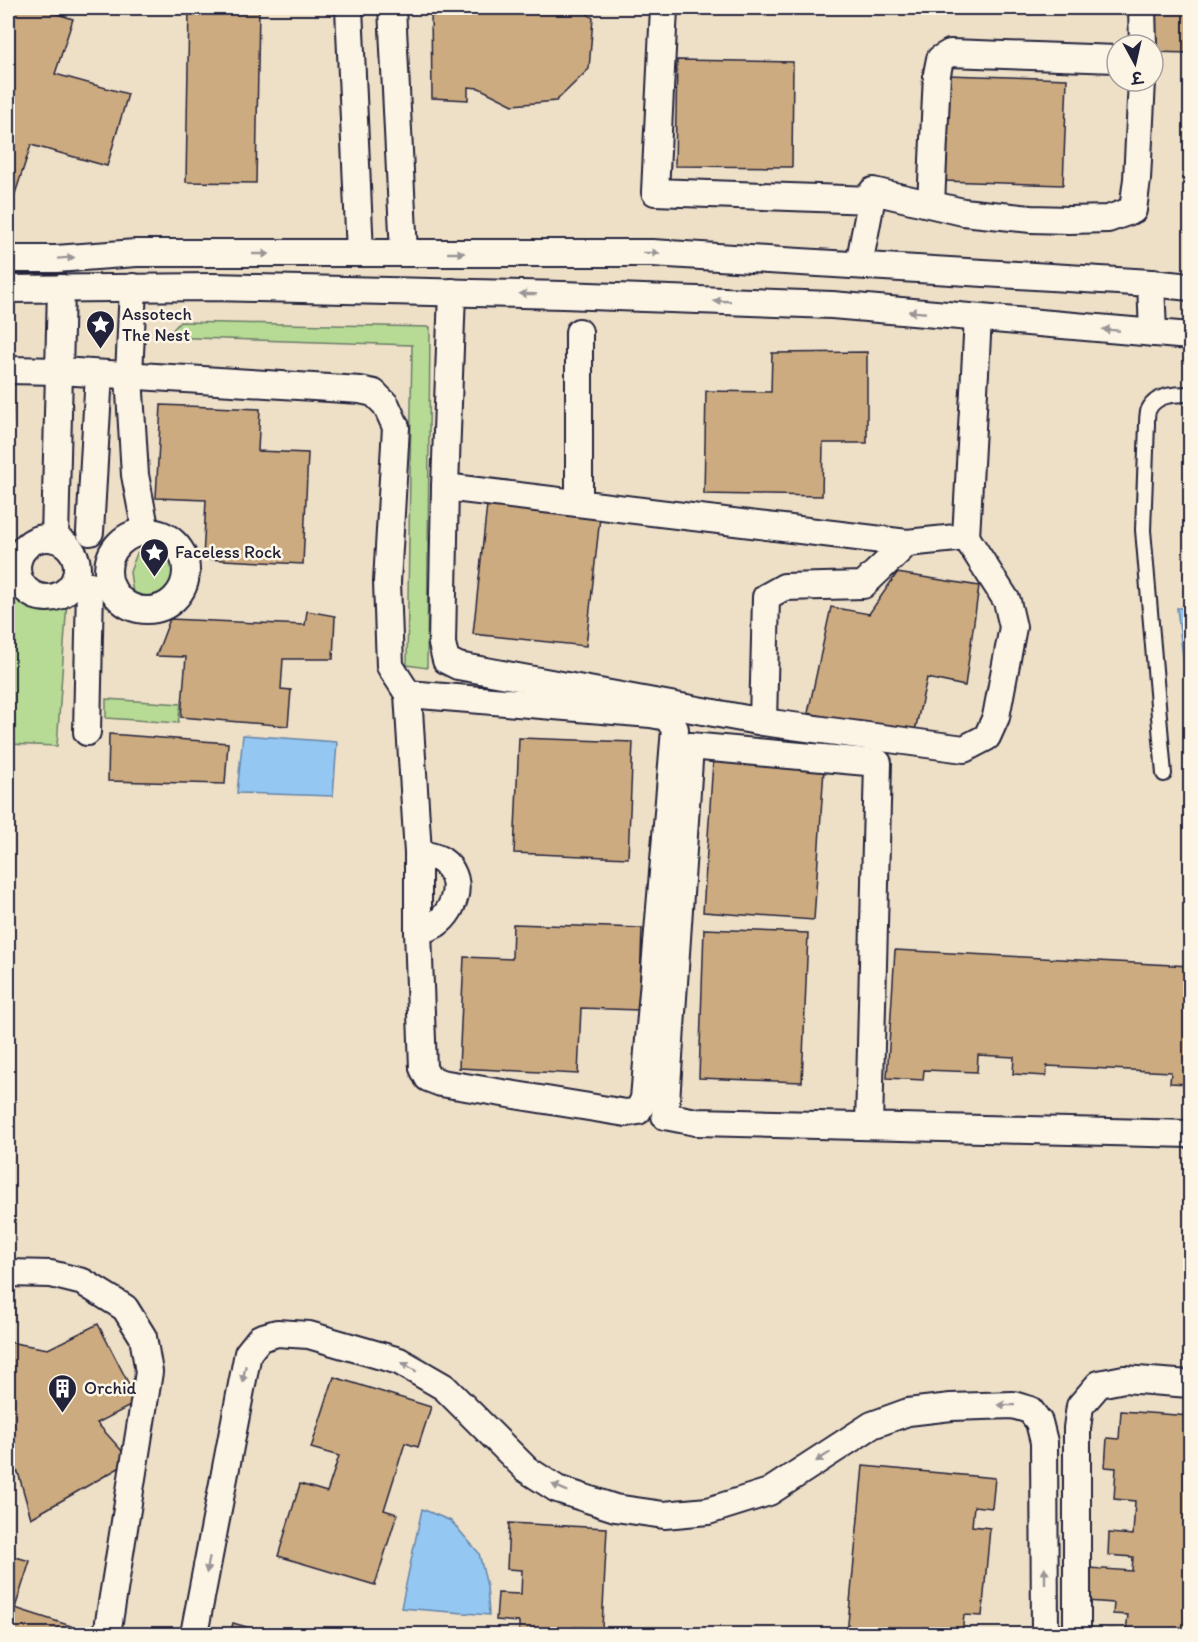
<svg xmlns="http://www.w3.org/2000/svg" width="1198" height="1642" font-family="Itim,'Playpen Sans Deva',sans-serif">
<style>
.green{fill:#b7da95;stroke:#6c7e68;stroke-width:1.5}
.water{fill:#94c7f1;stroke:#6685a8;stroke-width:1.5}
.building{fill:#cdab80;stroke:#22223b;stroke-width:1.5}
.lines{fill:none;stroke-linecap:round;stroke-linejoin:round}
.service-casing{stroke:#22223b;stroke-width:18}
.minor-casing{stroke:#22223b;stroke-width:30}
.service{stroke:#fcf5e5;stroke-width:14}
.minor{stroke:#fcf5e5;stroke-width:26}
.oneway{fill:#9a9698}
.labels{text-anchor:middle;stroke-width:5;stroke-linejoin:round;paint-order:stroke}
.poi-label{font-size:18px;fill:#22223b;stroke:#fcf5e5;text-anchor:start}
</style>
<rect width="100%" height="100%" fill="#eedfc7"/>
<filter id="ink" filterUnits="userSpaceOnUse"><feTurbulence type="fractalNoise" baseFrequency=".0167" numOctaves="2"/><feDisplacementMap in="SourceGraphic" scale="12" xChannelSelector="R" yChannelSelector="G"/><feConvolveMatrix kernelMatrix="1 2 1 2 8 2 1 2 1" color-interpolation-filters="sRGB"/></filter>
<g filter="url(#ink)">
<g class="green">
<polygon points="180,322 430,327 427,668 407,665 412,345 166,337"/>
<polygon points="161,543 174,550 177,580 169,594 156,601 134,601 130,572 137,553"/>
<polygon points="8,592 56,594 67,601 57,746 8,744"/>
<polygon points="106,699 181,704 178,723 106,718"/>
</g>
<g class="water">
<polygon points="1177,608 1190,608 1190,715"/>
<polygon points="243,735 337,742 333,796 237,793"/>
<polygon points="422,1509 451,1521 479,1553 487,1586 489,1615 401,1608"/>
</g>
<g class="building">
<polygon points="8,8 39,8 73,19 55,74 128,94 107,166 31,145 12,203 8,201"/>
<polygon points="189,8 259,8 256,183 186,182"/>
<polygon points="431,8 579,8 593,18 589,69 556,101 513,105 479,88 468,87 468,100 432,98"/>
<polygon points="1154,8 1190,8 1190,53 1153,52"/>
<polygon points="677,60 793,62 792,167 675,166"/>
<polygon points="946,75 1067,79 1063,185 943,181"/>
<polygon points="867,352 867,443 823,443 822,496 704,494 706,391 771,392 772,353"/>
<polygon points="8,390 13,391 8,493"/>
<polygon points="161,405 260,409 258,451 308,453 303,564 203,559 206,500 156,498"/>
<polygon points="487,505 600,517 586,646 473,634"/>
<polygon points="897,573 979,586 965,686 927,678 914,735 808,713 831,607 869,614"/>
<polygon points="307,611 335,616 333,659 283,659 281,689 291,690 288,726 181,717 186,657 156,656 170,619 305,625"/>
<polygon points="109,734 228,743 225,784 108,781"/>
<polygon points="519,738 633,742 628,858 514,853"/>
<polygon points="713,761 824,769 814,920 703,912"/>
<polygon points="513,924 642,928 639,1010 581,1008 578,1074 459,1068 464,957 512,959"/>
<polygon points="704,929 808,933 802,1082 699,1078"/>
<polygon points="895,950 1190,966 1190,1084 1170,1083 1171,1072 1047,1066 1046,1076 1013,1074 1014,1057 978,1055 977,1072 924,1070 923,1080 887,1078"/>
<polygon points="98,1324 138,1402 97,1423 131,1461 31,1518 18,1472 8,1471 8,1342 48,1349"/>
<polygon points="334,1377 431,1407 418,1447 405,1443 384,1510 397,1514 375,1585 278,1556 300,1484 327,1492 339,1456 311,1448"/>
<polygon points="1121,1411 1190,1416 1190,1634 1108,1634 1108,1630 1126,1631 1128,1615 1113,1614 1114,1603 1087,1601 1089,1568 1132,1571 1133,1557 1108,1555 1109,1533 1133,1535 1135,1501 1114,1499 1116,1468 1105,1467 1107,1438 1119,1439"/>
<polygon points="863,1466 995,1478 992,1508 974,1506 972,1526 990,1528 982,1616 964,1615 962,1634 847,1634"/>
<polygon points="509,1523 607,1528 602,1628 575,1627 575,1634 519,1634 519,1622 496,1620 498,1593 521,1594 522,1570 507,1569"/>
<polygon points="8,1555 30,1561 15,1608 71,1626 69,1634 8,1634"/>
<polygon points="233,1623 271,1634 230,1634"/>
</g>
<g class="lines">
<defs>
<path id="service" d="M1164,774L1143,530L1147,424C1147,419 1147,412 1149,409C1156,394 1177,394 1190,394"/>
<g id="minor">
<polyline points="349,8 360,253"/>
<polyline points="392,8 404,253"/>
<polyline points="664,8 655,192 872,200"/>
<polyline points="1142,8 1143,45"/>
<polyline points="931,204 937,74 940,59 950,53 1117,59"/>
<polyline points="8,259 56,259 136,253 652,253 1151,283 1190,287"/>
<polyline points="859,265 873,191 963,212 1031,219 1069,220 1108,219 1133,210 1137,179 1142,81"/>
<polyline points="1151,283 1153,333"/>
<polyline points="133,287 129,376 135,475 146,532"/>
<polyline points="8,289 213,287 563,295 832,305 1190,336"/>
<polyline points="452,292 445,487 442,644 446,660 458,666 763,722 766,597 784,587 863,585 907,543 966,537 978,318"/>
<polyline points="8,370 60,371 360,390 374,393 386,405 396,427 387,582 390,666 408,694 418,853 418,931 423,1068 428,1078 441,1083 626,1113 638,1111 644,1099 675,729 667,717 651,714 408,694"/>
<polyline points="445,487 907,543"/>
<polyline points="579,503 579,332"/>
<polyline points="90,532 99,374"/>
<circle cx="147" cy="571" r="39"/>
<circle cx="47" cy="568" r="30"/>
<polyline points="55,539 61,288"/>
<polyline points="763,722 964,749 987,737 996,717 1013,627 1007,601 966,537"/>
<polyline points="87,732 90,586"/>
<path d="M418,853C425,855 435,856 441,860C465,876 457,909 436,924C431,927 424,929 418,931"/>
<polyline points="869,1126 878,763 690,746 665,1116 696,1122 1190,1134"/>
<polyline points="8,1273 51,1274 83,1282 125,1308 143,1337 149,1372 107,1634"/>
<polyline points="194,1634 248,1353 260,1338 277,1333 309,1335 399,1361 444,1387 526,1469 557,1489 615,1508 664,1515 708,1511 769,1492 872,1425 908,1412 951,1407 1013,1405 1030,1410 1039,1422 1044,1442 1045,1634"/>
<polyline points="1077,1634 1077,1428 1080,1406 1099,1384 1124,1379 1190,1384"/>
</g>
</defs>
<use href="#service" class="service-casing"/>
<use href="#minor" class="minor-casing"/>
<use href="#service" class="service"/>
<use href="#minor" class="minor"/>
</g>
<defs><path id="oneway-solid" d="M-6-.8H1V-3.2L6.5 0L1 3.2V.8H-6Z" transform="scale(1.5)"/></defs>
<g class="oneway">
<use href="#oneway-solid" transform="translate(456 253)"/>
<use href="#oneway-solid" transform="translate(651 253) rotate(1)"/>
<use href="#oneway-solid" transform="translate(261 254)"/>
<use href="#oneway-solid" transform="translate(66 258) rotate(-4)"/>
<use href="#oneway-solid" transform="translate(528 294) rotate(-179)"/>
<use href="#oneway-solid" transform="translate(722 301) rotate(-178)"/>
<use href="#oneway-solid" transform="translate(917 312) rotate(-175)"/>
<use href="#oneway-solid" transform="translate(1111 330) rotate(-175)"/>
<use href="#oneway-solid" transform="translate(409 1367) rotate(-149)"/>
<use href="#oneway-solid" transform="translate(244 1374) rotate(101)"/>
<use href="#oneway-solid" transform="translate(1006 1405) rotate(-179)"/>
<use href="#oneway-solid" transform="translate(823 1457) rotate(147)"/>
<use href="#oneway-solid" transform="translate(560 1488) rotate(-156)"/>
<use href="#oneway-solid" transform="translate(208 1565) rotate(101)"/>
<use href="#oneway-solid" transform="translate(1045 1576) rotate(-90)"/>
</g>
</g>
<defs>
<symbol id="sight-pin" viewBox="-11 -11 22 30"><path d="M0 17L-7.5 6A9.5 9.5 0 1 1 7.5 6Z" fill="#22223b" stroke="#fcf5e5"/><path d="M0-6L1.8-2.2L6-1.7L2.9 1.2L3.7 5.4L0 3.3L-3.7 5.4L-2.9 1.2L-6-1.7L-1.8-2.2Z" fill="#fff"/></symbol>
<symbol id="building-pin" viewBox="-11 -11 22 30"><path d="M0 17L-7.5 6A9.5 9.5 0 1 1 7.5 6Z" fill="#22223b" stroke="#fcf5e5"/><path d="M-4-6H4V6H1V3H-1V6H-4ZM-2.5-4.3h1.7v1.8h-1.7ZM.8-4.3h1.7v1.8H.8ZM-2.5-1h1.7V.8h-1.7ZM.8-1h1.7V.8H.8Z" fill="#fff"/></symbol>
</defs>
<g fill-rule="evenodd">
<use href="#sight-pin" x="84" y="308" width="33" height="45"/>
<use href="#sight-pin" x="138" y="536" width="33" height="45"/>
<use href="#building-pin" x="46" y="1372" width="33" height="45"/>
</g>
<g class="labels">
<g class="poi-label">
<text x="122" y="320">Assotech<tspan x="122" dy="21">The Nest</tspan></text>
<text x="175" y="558">Faceless Rock</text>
<text x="84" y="1394">Orchid</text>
</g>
</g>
<rect width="1198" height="1642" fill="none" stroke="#fcf5e5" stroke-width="30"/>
<rect x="15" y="15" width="1168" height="1612" fill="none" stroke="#22223b" stroke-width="2" filter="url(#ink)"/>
<g transform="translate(1135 63) rotate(172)"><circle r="28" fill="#fcf5e5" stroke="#a5a1a1" stroke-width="1.5"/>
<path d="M0-4.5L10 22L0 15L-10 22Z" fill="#22223b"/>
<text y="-9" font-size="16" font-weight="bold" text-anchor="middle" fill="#22223b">उ</text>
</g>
</svg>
